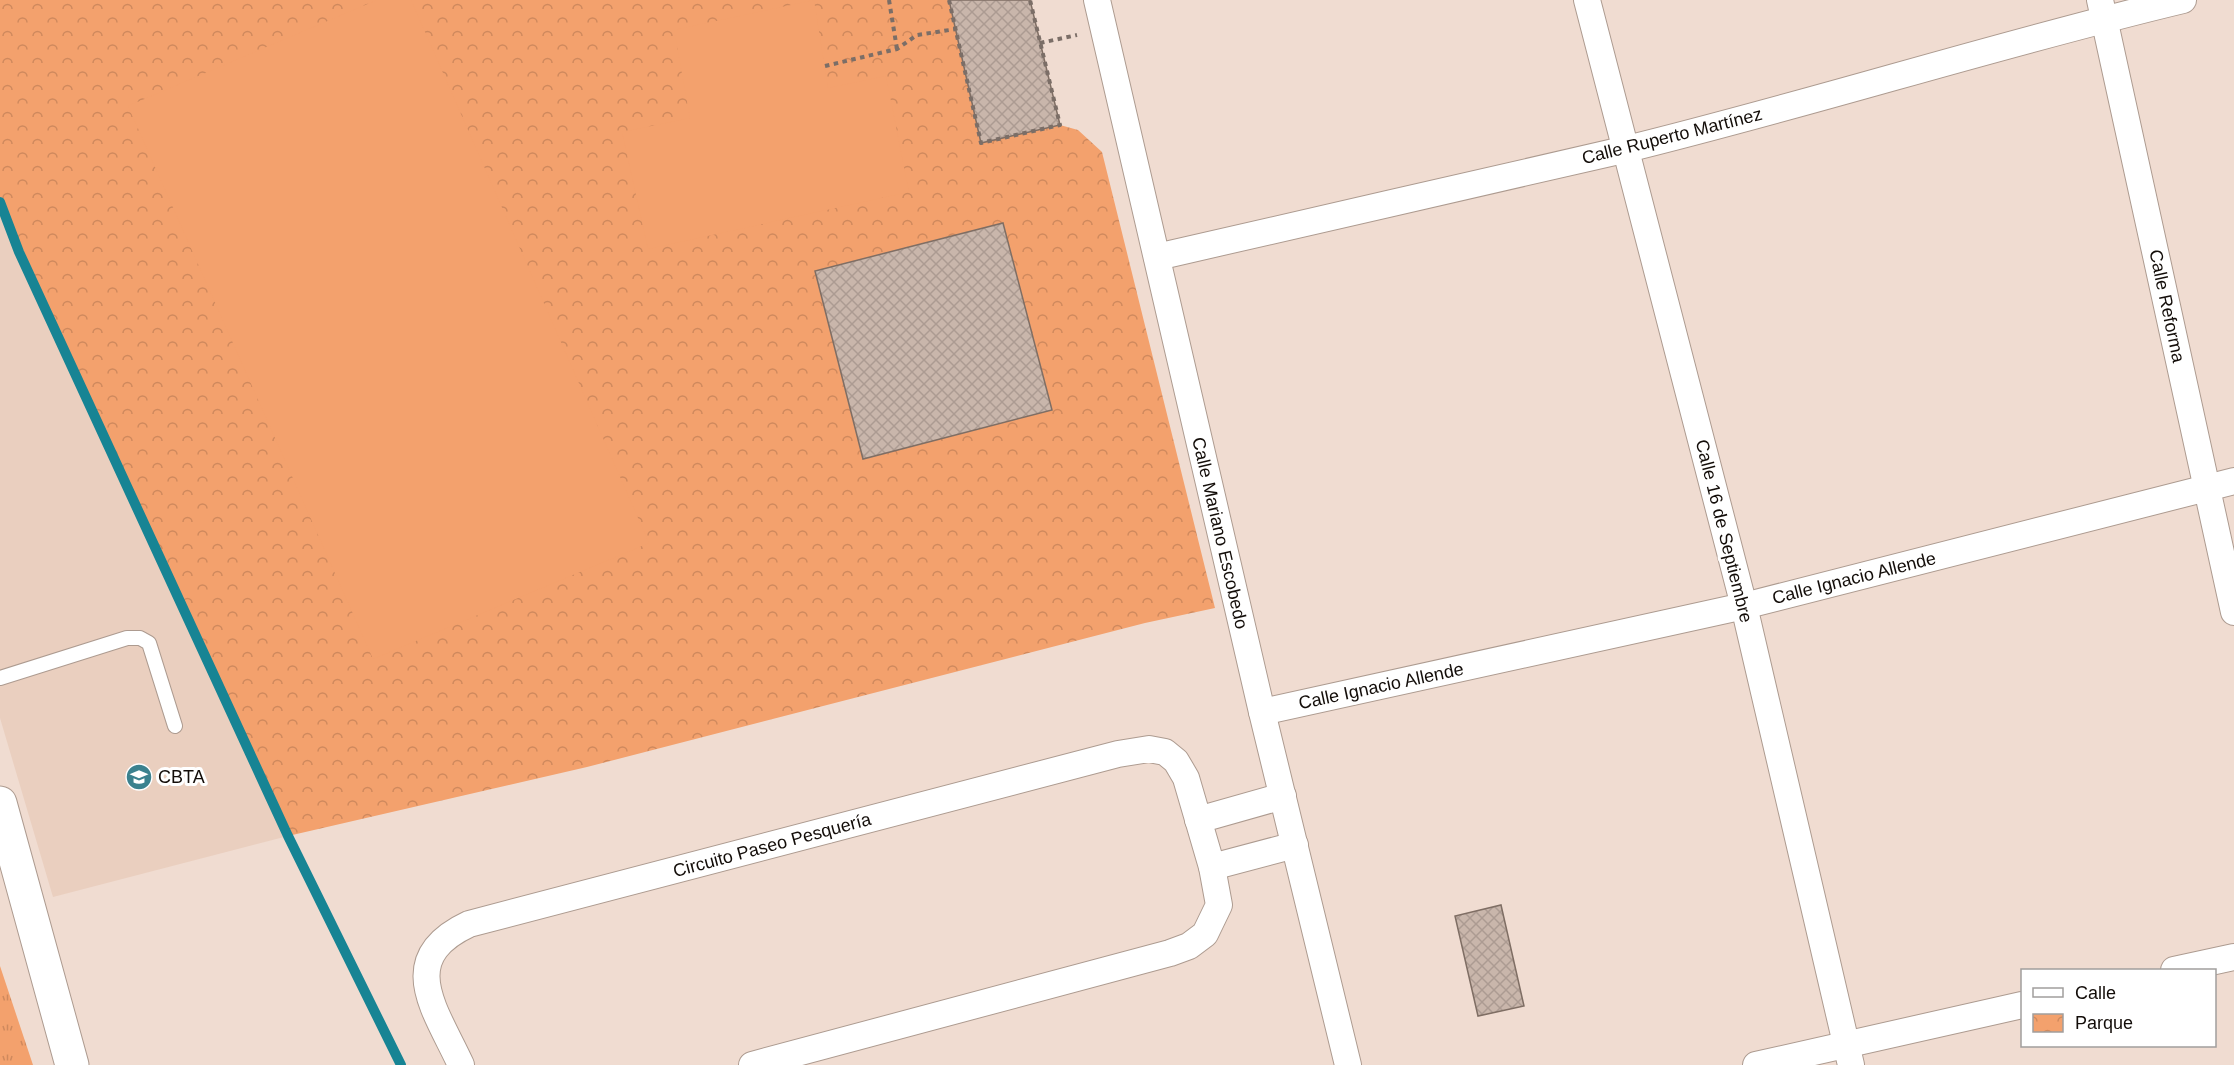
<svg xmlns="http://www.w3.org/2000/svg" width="2234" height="1065" font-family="Arial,sans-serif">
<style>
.built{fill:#eacfbf}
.grass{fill:url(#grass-tufts)}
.park{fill:url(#park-crowns)}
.pitch{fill:#f3a16d}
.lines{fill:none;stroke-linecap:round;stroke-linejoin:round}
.stream{stroke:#178494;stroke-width:10}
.building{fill:url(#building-cross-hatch);stroke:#7f6e64;stroke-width:1.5}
.service-casing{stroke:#ad9b90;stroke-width:16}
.minor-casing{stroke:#ad9b90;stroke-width:28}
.tertiary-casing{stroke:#ad9b90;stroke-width:35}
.path{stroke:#7b6e67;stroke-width:4;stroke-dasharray:4.5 4.5;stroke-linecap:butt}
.service{stroke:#fff;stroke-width:14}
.minor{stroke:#fff;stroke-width:26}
.tertiary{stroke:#fff;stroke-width:33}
.labels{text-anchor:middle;stroke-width:6;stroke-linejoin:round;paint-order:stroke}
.street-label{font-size:18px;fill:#130d09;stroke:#fff}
.poi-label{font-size:18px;fill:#130d09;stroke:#fff;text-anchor:start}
</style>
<defs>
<pattern id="grass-tufts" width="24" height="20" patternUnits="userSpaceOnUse" patternTransform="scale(1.5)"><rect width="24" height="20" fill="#f3a16d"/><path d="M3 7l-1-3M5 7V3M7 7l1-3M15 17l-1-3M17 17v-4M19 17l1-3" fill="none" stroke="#cf895d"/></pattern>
<pattern id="park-crowns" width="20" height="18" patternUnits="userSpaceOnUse" patternTransform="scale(1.5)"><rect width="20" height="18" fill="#f3a16d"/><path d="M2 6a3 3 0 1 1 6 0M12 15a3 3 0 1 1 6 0" fill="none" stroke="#cf895d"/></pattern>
<pattern id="building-cross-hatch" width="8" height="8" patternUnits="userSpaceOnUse" patternTransform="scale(1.5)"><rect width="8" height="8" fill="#c9b6ab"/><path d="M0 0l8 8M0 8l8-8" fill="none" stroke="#ac9b92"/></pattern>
</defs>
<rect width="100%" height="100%" fill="#f0dcd1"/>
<polygon class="built" points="0,210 175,600 288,836 53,897 0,718"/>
<polygon class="grass" points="0,966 33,1065 0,1065"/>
<polygon class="park" points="0,0 1030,0 1060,125 1078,130 1102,152 1215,608 1145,623 587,767 288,836 0,209"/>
<g class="pitch">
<polygon points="377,0 411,0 649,543 373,659 128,106"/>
<polygon points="814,0 828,88 886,76 909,192 648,249 622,132 690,118 674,30"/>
</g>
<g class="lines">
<polyline class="stream" points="0,202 19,252 288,836 401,1065"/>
</g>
<g class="building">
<polygon points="949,0 1030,0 1060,125 981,143"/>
<polygon points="1003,223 1052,410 863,459 815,271"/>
<polygon points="1501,905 1524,1006 1478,1016 1455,916"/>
</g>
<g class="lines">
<defs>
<polyline id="service" points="0,678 127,638 140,638 149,643 175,726"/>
<g id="minor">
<polyline points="1097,0 1262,712 1348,1065"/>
<polyline points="1587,0 1744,606 1851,1065"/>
<polyline points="2100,0 2234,612"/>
<path d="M1157,257C1312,220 1468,187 1623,150C1811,104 1995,45 2183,0"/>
<polyline points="1262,712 1744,606 2234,481"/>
<polyline points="1198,820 1283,796"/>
<polyline points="1212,867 1295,845"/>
<polyline points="2174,970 2234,957"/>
<path d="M461,1065C436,1010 394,959 469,924L1118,754L1149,749L1165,752L1176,761L1186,778L1212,867L1219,905L1205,934L1189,946L1170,953L752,1065"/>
<polyline points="1756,1065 2022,1005"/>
</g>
<polyline id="tertiary" points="0,803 72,1065"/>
</defs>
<use href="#service" class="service-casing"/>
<use href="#minor" class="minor-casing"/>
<use href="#tertiary" class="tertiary-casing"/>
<g class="path">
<polyline points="889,0 897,49"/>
<polyline points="949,0 981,143 1060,125 1030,0"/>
<polyline points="1040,43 1077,35"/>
<polyline points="825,66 897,49 917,35 956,29"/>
</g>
<use href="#service" class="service"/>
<use href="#minor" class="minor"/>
<use href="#tertiary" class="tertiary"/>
</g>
<defs>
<symbol id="school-disc" viewBox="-11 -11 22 22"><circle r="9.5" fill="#3b818e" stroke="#fff"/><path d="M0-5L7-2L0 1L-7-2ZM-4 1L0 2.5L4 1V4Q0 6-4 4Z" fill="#fff"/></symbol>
</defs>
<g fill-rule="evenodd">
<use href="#school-disc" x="124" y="762" width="30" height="30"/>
</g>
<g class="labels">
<g class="street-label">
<text transform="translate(1672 136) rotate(-14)" y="6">Calle Ruperto Martínez</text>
<text transform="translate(2167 306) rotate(78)" y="6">Calle Reforma</text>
<text transform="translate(1724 531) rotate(76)" y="6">Calle 16 de Septiembre</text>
<text transform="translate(1220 533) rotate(77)" y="6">Calle Mariano Escobedo</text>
<text transform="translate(1854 578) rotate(-14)" y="6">Calle Ignacio Allende</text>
<text transform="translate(1381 686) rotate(-12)" y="6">Calle Ignacio Allende</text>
<text transform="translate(772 845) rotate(-15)" y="6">Circuito Paseo Pesquería</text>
</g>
<g class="poi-label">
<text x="158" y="783">CBTA</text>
</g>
</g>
<rect x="2021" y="969" width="195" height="78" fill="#ffffff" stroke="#a19e9d" stroke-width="1.5"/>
<rect x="2033" y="988" width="30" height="9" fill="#ffffff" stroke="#a19e9d" stroke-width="1.5"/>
<text x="2075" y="999" font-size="18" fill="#130d09">Calle</text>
<rect x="2033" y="1014" width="30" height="18" fill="url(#park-crowns)" stroke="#a19e9d" stroke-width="1.5"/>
<text x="2075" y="1029" font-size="18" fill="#130d09">Parque</text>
</svg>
